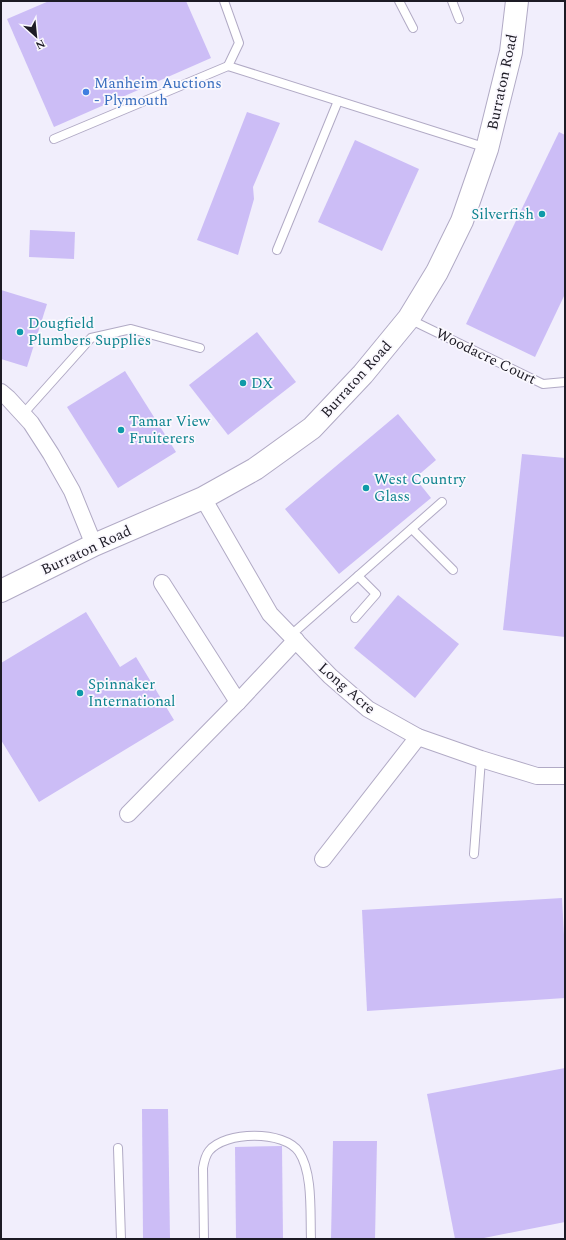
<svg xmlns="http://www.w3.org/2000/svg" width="566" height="1240" font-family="Spectral,serif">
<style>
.built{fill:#f1eefc}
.building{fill:#ccbdf6}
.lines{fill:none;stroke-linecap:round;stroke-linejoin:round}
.lane-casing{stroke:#b1aac5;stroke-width:10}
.street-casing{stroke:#b1aac5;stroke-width:18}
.secondary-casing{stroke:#b1aac5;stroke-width:24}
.lane{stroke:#fff;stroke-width:8}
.street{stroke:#fff;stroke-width:16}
.secondary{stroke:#fff;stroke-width:22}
.shop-dot{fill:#3f7fe0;stroke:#faf8fe;stroke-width:1.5}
.culture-dot{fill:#0f9aa8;stroke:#faf8fe;stroke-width:1.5}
.labels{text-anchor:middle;stroke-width:3.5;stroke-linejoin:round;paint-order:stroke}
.street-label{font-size:15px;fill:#1d1b25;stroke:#faf8fe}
.shop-label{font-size:15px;fill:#366cbe;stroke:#faf8fe;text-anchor:start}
.culture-label{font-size:15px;fill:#0d838f;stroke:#faf8fe;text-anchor:start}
</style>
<rect width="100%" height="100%" fill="#faf8fe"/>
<rect class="built" x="1" y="1" width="564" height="1238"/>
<g class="building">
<polygon points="49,1 186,1 211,58 54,127 7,19"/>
<polygon points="247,112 280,123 253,187 254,199 238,255 197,240"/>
<polygon points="559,132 565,135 565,294 535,357 466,324"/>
<polygon points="355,140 419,169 382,251 318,222"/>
<polygon points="30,230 75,232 74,259 29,257"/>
<polygon points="1,290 47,304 27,367 1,359"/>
<polygon points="257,332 296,382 228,435 189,385"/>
<polygon points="125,371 176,452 118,488 67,407"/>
<polygon points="398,414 436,460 415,478 431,498 339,574 285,509"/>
<polygon points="522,454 565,458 565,637 503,630"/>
<polygon points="398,595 459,644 415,698 354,648"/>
<polygon points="86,612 120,667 136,657 174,720 39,802 1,740 1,663"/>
<polygon points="562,898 565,954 565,998 367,1011 362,910"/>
<polygon points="565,1068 565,1222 479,1239 455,1239 427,1094"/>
<polygon points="142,1109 168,1109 170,1239 143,1239"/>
<polygon points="333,1141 377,1141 375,1239 331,1239"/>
<polygon points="282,1146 283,1239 236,1239 235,1147"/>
</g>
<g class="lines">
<defs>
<g id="lane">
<polyline points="224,1 239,43 228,66"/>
<polyline points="399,1 413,28"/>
<polyline points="452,1 459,19"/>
<polyline points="54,139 228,66 487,148"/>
<polyline points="277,250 338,101"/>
<polyline points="409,319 543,384 565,382"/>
<polyline points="23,414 91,338 131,329 200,348"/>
<polyline points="412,529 453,570"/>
<polyline points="355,618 376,594 358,576"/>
<polyline points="291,635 442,502"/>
<polyline points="474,854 481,759"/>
<polyline points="118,1148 121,1239"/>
<path d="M204,1239L203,1168C204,1162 205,1156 209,1151C225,1131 284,1130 299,1152C313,1173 310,1213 311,1239"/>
</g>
<g id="street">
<polyline points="1,392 8,398 31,423 51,454 72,491 94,545"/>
<polyline points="203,498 270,614 330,676 368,709 418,737 481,759 537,776 565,776"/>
<polyline points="162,583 238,702 296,640"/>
<polyline points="128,814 238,702"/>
<polyline points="323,859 418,737"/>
</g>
<polyline id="secondary" points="1,591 94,545 203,498 255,469 312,428 363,374 409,318 437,272 462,221 487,149 511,52 517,1"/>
</defs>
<use href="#lane" class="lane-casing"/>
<use href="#street" class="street-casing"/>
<use href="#secondary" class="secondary-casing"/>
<use href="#lane" class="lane"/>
<use href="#street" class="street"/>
<use href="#secondary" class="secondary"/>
</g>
<circle class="shop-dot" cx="86" cy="92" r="4"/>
<g class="culture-dot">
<circle cx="542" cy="214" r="4"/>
<circle cx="20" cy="332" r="4"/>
<circle cx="243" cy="383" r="4"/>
<circle cx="121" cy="430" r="4"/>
<circle cx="366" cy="488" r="4"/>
<circle cx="80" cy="693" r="4"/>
</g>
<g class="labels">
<g class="street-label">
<text transform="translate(502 82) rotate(-78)" y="5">Burraton Road</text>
<text transform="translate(486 356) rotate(26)" y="5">Woodacre Court</text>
<text transform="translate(356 379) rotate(-48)" y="5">Burraton Road</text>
<text transform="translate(86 550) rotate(-25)" y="5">Burraton Road</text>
<text transform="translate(347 688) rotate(41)" y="5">Long Acre</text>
</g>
<g class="shop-label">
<text x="94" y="88">Manheim Auctions<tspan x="94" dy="17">- Plymouth</tspan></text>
</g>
<g class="culture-label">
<text x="534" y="219" text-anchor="end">Silverfish</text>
<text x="28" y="328">Dougfield<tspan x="28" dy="17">Plumbers Supplies</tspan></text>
<text x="251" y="388">DX</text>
<text x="129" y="426">Tamar View<tspan x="129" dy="17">Fruiterers</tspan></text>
<text x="374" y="484">West Country<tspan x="374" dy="17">Glass</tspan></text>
<text x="88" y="689">Spinnaker<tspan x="88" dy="17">International</tspan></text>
</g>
</g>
<rect width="566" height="1240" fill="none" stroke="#1d1b25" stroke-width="4"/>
<g transform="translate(36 36) rotate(153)" stroke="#faf8fe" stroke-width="3" paint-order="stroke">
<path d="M0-3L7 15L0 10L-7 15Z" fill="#1d1b25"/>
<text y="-6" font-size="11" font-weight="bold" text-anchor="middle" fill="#1d1b25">N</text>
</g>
</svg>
